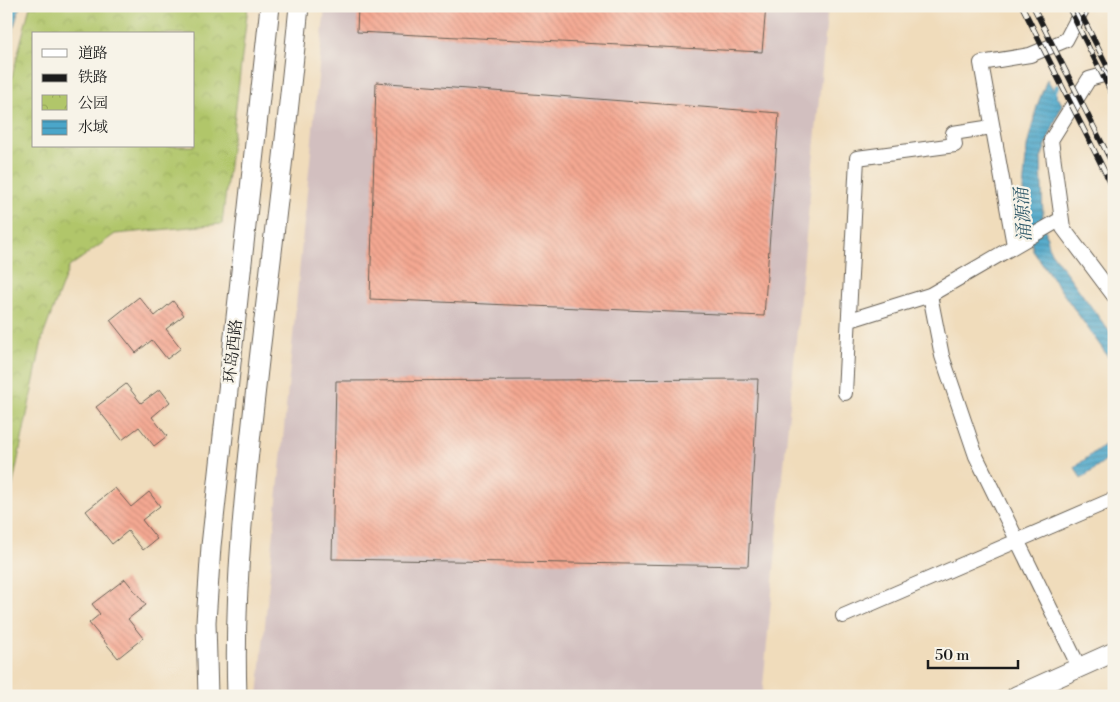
<svg xmlns="http://www.w3.org/2000/svg" width="1120" height="702" font-family="'Libre Bodoni','Noto Serif SC',serif">
<style>
.industrial{fill:#d2bfbf}
.park{fill:url(#park-crowns);stroke:#667143;fill-rule:evenodd}
.water{fill:url(#water-rules);stroke:#346172}
.lines{fill:none;stroke-linecap:round;stroke-linejoin:round}
.stream{stroke:#4ba6c9;stroke-width:4}
.building{fill:url(#building-back-hatch)}
.minor-casing{stroke:#665f54;stroke-width:16}
.secondary-casing{stroke:#665f54;stroke-width:21}
.minor{stroke:#fff;stroke-width:14}
.secondary{stroke:#fff;stroke-width:19}
.rail-casing{stroke:#1c1c1c;stroke-width:5.5}
.rail{stroke:#f7f3e8;stroke-width:4;stroke-dasharray:11;stroke-linecap:butt}
.labels{text-anchor:middle;stroke-width:4.5;stroke-linejoin:round;paint-order:stroke}
.street-label{font-size:16px;fill:#1c1c1c;stroke:#f7f3e8}
.water-label{font-size:18px;font-style:italic;fill:#315a6a;stroke:#f7f3e8}
</style>
<defs>
<pattern id="park-crowns" width="20" height="18" patternUnits="userSpaceOnUse" patternTransform="scale(1.25)"><rect width="20" height="18" fill="#b1c66a"/><path d="M2 6a3 3 0 1 1 6 0M12 15a3 3 0 1 1 6 0" fill="none" stroke="#98aa5b"/></pattern>
<pattern id="water-rules" width="6" height="5" patternUnits="userSpaceOnUse" patternTransform="scale(1.25)"><rect width="6" height="5" fill="#4ba6c9"/><path d="M0 2.5h6" fill="none" stroke="#3e86a2"/></pattern>
<pattern id="building-back-hatch" width="6" height="6" patternUnits="userSpaceOnUse" patternTransform="scale(1.25)"><rect width="6" height="6" fill="#f4a892"/><path d="M-1 5l2 2M0 0l6 6M5-1l2 2" fill="none" stroke="#d1907d"/></pattern>
</defs>
<rect width="100%" height="100%" fill="#f7f3e8"/>
<filter id="ink" filterUnits="userSpaceOnUse"><feTurbulence type="fractalNoise" baseFrequency=".02" numOctaves="2"/><feDisplacementMap in="SourceGraphic" scale="10" xChannelSelector="R" yChannelSelector="G"/><feConvolveMatrix kernelMatrix="1 2 1 2 8 2 1 2 1" color-interpolation-filters="sRGB"/></filter>
<filter id="wash" filterUnits="userSpaceOnUse"><feTurbulence type="fractalNoise" baseFrequency=".0096" numOctaves="4" result="noise"/><feDisplacementMap in="SourceGraphic" scale="20" xChannelSelector="R" yChannelSelector="G"/><feGaussianBlur stdDeviation="1.12" result="paint"/><feColorMatrix in="noise" values="0 0 0 0 0 0 0 0 0 0 0 0 0 0 0 0 0 1.4 0 .05"/><feComposite in="paint" operator="in"/></filter>
<g filter="url(#wash)">
<rect width="100%" height="100%" fill="#f0dcbb"/>
<polygon class="industrial" points="325,6 828,6 762,696 258,696"/>
<path class="park" d="M30,6H248L222,224L115,234L69,267L43,336L6,518V100ZM34,34H194V146H34Z"/>
<g class="water">
<polygon points="6,6 20,6 6,54"/>
<polygon points="1047,79 1062,104 1041,158 1043,217 1049,249 1114,338 1114,365 1033,251 1023,190 1027,147 1037,106"/>
<polygon points="1114,437 1114,455 1081,479 1075,467"/>
</g>
<g class="lines">
<polyline class="stream" points="1053,96 1057,86"/>
</g>
<g id="blocks">
<g class="building">
<polygon points="358,6 766,6 762,52 357,32"/>
<polygon points="376,82 779,113 764,316 370,299"/>
<polygon points="139,297 155,316 173,301 184,315 166,329 181,348 167,359 152,340 136,353 110,320"/>
<polygon points="758,379 748,566 332,559 336,381"/>
<polygon points="126,384 141,403 160,389 170,402 152,417 167,436 154,446 139,427 122,440 96,407"/>
<polygon points="115,488 131,507 149,492 160,506 142,520 157,539 143,550 128,531 112,544 86,511"/>
<polygon points="125,579 146,605 128,619 143,638 118,658 89,623 100,614 92,604"/>
</g>
</g>
</g>
<g filter="url(#ink)">
<use href="#blocks" fill-opacity="0" stroke="#665f54" stroke-width="1"/>
<g class="lines">
<defs>
<g id="minor">
<polyline points="1114,72 1089,79 1051,140 1063,228 1114,296"/>
<polyline points="1014,245 981,63 1030,55 1066,40 1084,6"/>
<polyline points="930,295 942,356 976,456 1079,667"/>
<polyline points="850,320 930,295 1061,219"/>
<polyline points="845,393 857,158 955,145 953,133 992,127"/>
<polyline points="843,616 1114,499"/>
</g>
<g id="secondary">
<polyline points="208,696 206,622 211,546 270,6"/>
<path d="M237,696C233,581 247,467 260,352C274,237 288,122 299,6"/>
<polyline points="1016,696 1114,652"/>
</g>
</defs>
<use href="#minor" class="minor-casing"/>
<use href="#secondary" class="secondary-casing"/>
<use href="#minor" class="minor"/>
<use href="#secondary" class="secondary"/>
<defs>
<g id="rail">
<polyline points="1022,6 1114,190"/>
<polyline points="1033,6 1114,167"/>
<polyline points="1068,6 1114,98"/>
<polyline points="1077,6 1114,80"/>
</g>
</defs>
<use href="#rail" class="rail-casing"/>
<use href="#rail" class="rail"/>
</g>
</g>
<g class="labels">
<g class="street-label">
<text transform="translate(232 351) rotate(-84)" y="6">环岛西路</text>
</g>
<g class="water-label">
<text transform="translate(1023 215) rotate(-94)" y="6">涌源涌</text>
</g>
</g>
<rect width="1120" height="702" fill="none" stroke="#f7f3e8" stroke-width="25"/>
<rect x="32" y="32" width="162" height="115" fill="#f7f3e8" stroke="#9f9d96"/>
<rect x="42" y="49" width="25" height="8" fill="#ffffff" stroke="#9f9d96"/>
<text x="78" y="58" font-size="15" fill="#1c1c1c">道路</text>
<rect x="42" y="74" width="25" height="8" fill="#1c1c1c" stroke="#9f9d96"/>
<text x="78" y="82" font-size="15" fill="#1c1c1c">铁路</text>
<rect x="42" y="95" width="25" height="15" fill="url(#park-crowns)" stroke="#9f9d96"/>
<text x="78" y="108" font-size="15" fill="#1c1c1c">公园</text>
<rect x="42" y="120" width="25" height="15" fill="url(#water-rules)" stroke="#9f9d96"/>
<text x="78" y="132" font-size="15" fill="#1c1c1c">水域</text>
<path d="M928 660v8h90v-8" fill="none" stroke="#1c1c1c" stroke-width="2.5"/>
<text x="935" y="660" font-size="15" fill="#1c1c1c" stroke="#f7f3e8" stroke-width="4" paint-order="stroke">50 m</text>
</svg>
